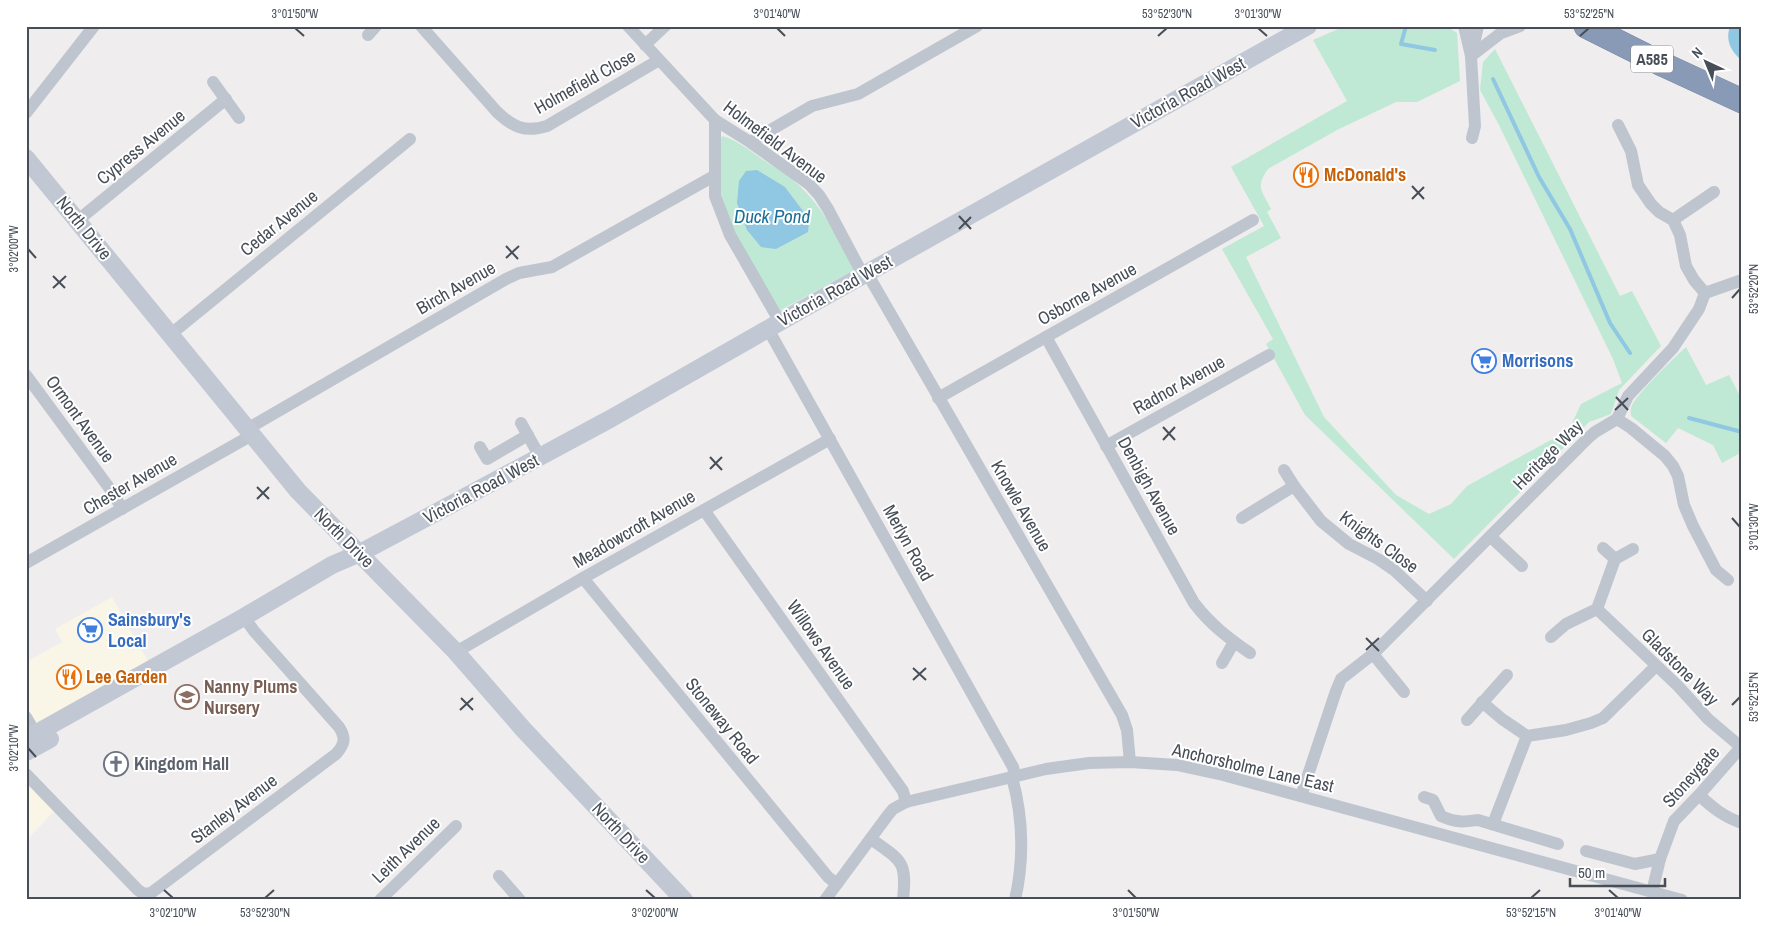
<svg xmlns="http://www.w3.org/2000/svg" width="1768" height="926" font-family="'Archivo Narrow',sans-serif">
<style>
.commercial{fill:#f9f6e7}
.green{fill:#bfe9d4}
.water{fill:#90c7e2}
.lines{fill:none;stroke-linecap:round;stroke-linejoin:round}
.stream{stroke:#90c7e2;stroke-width:4}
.highway-casing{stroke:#7585a2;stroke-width:25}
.street{stroke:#bfc5ce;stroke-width:12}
.secondary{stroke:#c1c8d4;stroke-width:18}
.highway{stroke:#899ab7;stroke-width:24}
.ticks{fill:none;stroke:#474e58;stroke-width:2}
.labels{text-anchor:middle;stroke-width:4;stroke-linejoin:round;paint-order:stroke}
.shield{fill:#fff;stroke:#7e838a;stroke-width:1}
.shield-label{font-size:16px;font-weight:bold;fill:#474e58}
.street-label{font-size:18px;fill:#474e58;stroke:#fff}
.food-label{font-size:18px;font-weight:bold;fill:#c56008;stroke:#fff;text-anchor:start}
.shop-label{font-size:18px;font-weight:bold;fill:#366cbe;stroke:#fff;text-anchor:start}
.education-label{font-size:18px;font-weight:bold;fill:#785e54;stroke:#fff;text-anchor:start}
.worship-label{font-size:18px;font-weight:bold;fill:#5b616d;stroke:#fff;text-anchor:start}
.water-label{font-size:19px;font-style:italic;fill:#1b6f97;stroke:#fff}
.neatline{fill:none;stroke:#474e58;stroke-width:2}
.ticks-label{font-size:12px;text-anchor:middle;fill:#474e58}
</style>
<rect width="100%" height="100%" fill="#efeded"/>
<g class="commercial">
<polygon points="112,597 152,668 26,739 26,662 62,642 55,629"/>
<polygon points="26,774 58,807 26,841"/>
</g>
<g class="green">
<path d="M1345,26H1446L1457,33L1460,81L1417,102H1396L1337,130L1268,169C1255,187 1262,191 1271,209L1267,212L1281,238L1246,257L1324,417L1396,495L1429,514L1451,504L1467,486L1569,430L1581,404L1622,383L1613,359L1499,125L1480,90L1483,62L1495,49L1620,296L1632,291L1661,346L1619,390L1611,414L1589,422L1454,559L1305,415L1266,344L1273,339L1222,249L1264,226L1231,167L1347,101L1313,40Z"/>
<path d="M722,136C737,140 749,150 762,159C770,165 780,169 788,176C822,203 835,233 854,270L779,311L733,233L721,200L719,147Z"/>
<path d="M1686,347L1706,385L1729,375L1742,400V452L1722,463L1713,445L1678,428L1666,443L1631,416C1631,413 1630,411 1631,408C1634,396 1675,357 1686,347Z"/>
</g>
<g class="water">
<path d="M1730,26H1742V61C1731,51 1725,41 1730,26Z"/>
<polygon points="757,170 785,187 803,211 809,222 808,232 776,249 761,247 747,230 737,203 739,181 746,171"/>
</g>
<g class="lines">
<g class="stream">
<polyline points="1406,26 1401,44 1435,50"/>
<polyline points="1493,79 1539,177 1570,229 1610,323 1630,353"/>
<polyline points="1689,418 1742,432"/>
</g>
<defs>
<polyline id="highway" points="1586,26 1664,65 1742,101"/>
</defs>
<use href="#highway" class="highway-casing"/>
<g class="street">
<path d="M421,26L497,112C513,127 525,133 547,126L659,60"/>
<polyline points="628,26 715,120 750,142 809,184 819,195 828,209 863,275"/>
<polyline points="1464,26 1471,56 1475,126 1472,138"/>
<polyline points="368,35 376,26"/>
<polyline points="645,45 665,26"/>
<polyline points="1472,53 1478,26"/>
<polyline points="1471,56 1501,33 1520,26"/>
<polyline points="213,82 239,118"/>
<polyline points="26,113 94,26"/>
<polyline points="715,120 715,196 730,235 780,322"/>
<polyline points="1618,125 1631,151 1638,185 1651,204 1659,212 1673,220 1680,235 1686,266 1694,280 1705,293"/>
<polyline points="750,142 812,106 858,94 977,26"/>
<polyline points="1673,220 1714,192"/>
<polyline points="77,221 226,99"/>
<polyline points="867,273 1122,715 1127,730 1130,762"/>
<polyline points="1705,293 1742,280"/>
<polyline points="768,329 1013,767 1015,776"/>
<polyline points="171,334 410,139"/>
<path d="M1046,337L1194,603C1210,624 1228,638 1250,653"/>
<polyline points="26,375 113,493 122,509"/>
<polyline points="938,398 1253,220"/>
<polyline points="1617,419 1628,396 1673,348 1699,309 1705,293"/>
<polyline points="521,423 540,457"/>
<polyline points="247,429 506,279 519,273 552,267 714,176"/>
<polyline points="1106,446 1269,355"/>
<polyline points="480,447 487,459 528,435"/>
<polyline points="1284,470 1294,486"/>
<polyline points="704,510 903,791 906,802"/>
<polyline points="1242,518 1294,486 1321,521 1349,544 1378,559 1394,570 1427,601"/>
<polyline points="1491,537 1522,566"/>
<polyline points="1603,548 1615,559"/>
<polyline points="26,563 252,435"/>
<polyline points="583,578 828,877 837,884"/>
<polyline points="1597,609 1678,686 1708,719 1741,747"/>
<polyline points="1551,637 1566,624 1597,609 1615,559 1633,549"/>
<polyline points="456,652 583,578 830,439"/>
<polyline points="1373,654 1404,692"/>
<polyline points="1222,663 1234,642"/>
<polyline points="1482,702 1502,719 1527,736 1566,730 1591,723 1603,718 1656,666"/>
<polyline points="26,717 40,741"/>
<polyline points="1467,720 1507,675"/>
<path d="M26,774L138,890L144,894L151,893L336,754C345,744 346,738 339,727L254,631L244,617"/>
<path d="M1012,777C1023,817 1024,860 1015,900"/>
<path d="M1699,795C1713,808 1724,817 1742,823"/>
<polyline points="1301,796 1336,691 1341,679 1373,654 1587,439 1595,432 1617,419 1631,428 1665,456 1673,466 1678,476 1684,505 1693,526 1716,570 1728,580"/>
<path d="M1424,797L1433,800L1441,816C1457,823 1463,822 1478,820L1558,844"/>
<polyline points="1493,824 1527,736"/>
<path d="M871,839C902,861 907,861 903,900"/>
<polyline points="1586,851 1635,864 1660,859"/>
<polyline points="499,876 520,900"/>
<polyline points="1652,892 1660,859 1674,821 1699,795 1742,746"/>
<polyline points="380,900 456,826"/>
<polyline points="825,900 888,815 893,809 906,802 1046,769 1089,763 1130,762 1177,765 1223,775 1682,900"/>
</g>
<g class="secondary">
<polyline points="26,158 298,491 456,652 523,729 684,900"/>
<polyline points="26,739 244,617 332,565 360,553 452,504 610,419 801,310 1308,26"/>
<polyline points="26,752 50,739"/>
</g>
<use href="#highway" class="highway"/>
</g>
<path class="ticks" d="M295,28L304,36M777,28L785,36M1258,28L1267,36M1158,36L1167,28M1580,36L1589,28M1412,186L1424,199M1412,199L1424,187M959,216L971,229M959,229L971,217M506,246L518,259M28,249L36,258M506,258L519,246M53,276L65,288M53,288L66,276M1732,298L1740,289M1616,397L1628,410M1615,410L1628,398M1163,427L1175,440M1163,440L1175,427M710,457L722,470M710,469L722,457M257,487L269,499M257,499L269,487M1732,518L1740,527M1366,638L1379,651M1366,650L1379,638M913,668L926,680M913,680L926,668M461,698L473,710M1732,705L1740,697M460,710L473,698M28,748L36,757M164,890L173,898M646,890L655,898M1128,890L1136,898M1609,890L1618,898M265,898L274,890M1531,898L1540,890"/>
<defs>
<symbol id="restaurant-ring" viewBox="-11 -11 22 22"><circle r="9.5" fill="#fff" stroke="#e8710a" stroke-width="1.5"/><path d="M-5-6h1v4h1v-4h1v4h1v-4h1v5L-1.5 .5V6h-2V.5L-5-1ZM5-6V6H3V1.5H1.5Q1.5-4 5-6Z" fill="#e8710a"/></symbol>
<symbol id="supermarket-ring" viewBox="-11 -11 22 22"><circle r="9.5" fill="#fff" stroke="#3f7fe0" stroke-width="1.5"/><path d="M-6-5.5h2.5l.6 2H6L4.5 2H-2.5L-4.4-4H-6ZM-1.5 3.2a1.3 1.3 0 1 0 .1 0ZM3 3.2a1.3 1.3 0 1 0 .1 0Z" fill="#3f7fe0"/></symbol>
<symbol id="school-ring" viewBox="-11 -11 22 22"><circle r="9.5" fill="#fff" stroke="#8d6e63" stroke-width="1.5"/><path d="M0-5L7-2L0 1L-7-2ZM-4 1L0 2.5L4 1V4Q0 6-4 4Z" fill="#8d6e63"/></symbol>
<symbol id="church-ring" viewBox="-11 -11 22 22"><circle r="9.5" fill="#fff" stroke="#6b7280" stroke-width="1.5"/><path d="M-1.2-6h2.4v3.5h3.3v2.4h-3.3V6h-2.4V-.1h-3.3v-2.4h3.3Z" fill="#6b7280"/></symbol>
</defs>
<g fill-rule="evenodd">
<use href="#restaurant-ring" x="1292" y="161" width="28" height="28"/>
<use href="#supermarket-ring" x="1470" y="347" width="28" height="28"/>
<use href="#supermarket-ring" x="76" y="616" width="28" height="28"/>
<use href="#restaurant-ring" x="55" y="663" width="28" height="28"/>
<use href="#school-ring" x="173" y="683" width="28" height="28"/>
<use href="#church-ring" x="102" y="750" width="28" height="28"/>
</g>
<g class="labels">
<rect class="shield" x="1631" y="45.5" width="42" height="27" rx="4"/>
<g class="shield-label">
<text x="1652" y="65">A585</text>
</g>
<g class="street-label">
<text transform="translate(585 82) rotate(-29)" y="6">Holmefield Close</text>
<text transform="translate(1188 93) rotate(-29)" y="6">Victoria Road West</text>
<text transform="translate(775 142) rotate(37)" y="6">Holmefield Avenue</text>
<text transform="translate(141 147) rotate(-39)" y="6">Cypress Avenue</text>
<text transform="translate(279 223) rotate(-39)" y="6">Cedar Avenue</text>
<text transform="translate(84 228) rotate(51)" y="6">North Drive</text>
<text transform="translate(456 288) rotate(-30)" y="6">Birch Avenue</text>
<text transform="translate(835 291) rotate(-29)" y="6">Victoria Road West</text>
<text transform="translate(1087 294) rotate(-29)" y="6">Osborne Avenue</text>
<text transform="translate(1179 385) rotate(-29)" y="6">Radnor Avenue</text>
<text transform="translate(80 419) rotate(54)" y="6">Ormont Avenue</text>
<text transform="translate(1548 455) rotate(-45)" y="6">Heritage Way</text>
<text transform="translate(130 484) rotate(-30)" y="6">Chester Avenue</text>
<text transform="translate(1149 486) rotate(61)" y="6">Denbigh Avenue</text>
<text transform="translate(481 489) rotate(-28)" y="6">Victoria Road West</text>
<text transform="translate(1021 506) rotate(60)" y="6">Knowle Avenue</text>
<text transform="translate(634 529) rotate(-30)" y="6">Meadowcroft Avenue</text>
<text transform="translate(344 538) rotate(45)" y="6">North Drive</text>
<text transform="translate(1379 542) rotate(36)" y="6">Knights Close</text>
<text transform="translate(908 543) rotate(61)" y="6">Merlyn Road</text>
<text transform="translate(821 645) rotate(55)" y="6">Willows Avenue</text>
<text transform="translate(1680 667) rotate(45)" y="6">Gladstone Way</text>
<text transform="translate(722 721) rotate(51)" y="6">Stoneway Road</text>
<text transform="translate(1253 768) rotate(13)" y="6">Anchorsholme Lane East</text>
<text transform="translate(1691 777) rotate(-48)" y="6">Stoneygate</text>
<text transform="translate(234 809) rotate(-37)" y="6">Stanley Avenue</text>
<text transform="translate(621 833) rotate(47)" y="6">North Drive</text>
<text transform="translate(406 850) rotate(-44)" y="6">Leith Avenue</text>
</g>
<g class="food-label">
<text x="1324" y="181">McDonald's</text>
<text x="86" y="683">Lee Garden</text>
</g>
<g class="shop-label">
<text x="1502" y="367">Morrisons</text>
<text x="108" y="626">Sainsbury's<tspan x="108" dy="21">Local</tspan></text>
</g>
<g class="education-label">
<text x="204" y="693">Nanny Plums<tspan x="204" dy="21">Nursery</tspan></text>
</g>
<g class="worship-label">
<text x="134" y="770">Kingdom Hall</text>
</g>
<g class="water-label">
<text x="772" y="223">Duck Pond</text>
</g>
</g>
<rect width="1768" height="926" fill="none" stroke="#ffffff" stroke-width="55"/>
<g transform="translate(1706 62) rotate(316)" stroke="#ffffff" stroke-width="4" paint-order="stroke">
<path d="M0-4L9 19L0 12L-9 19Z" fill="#474e58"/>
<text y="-8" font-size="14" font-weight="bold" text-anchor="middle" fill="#474e58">N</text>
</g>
<path d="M1570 878v8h95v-8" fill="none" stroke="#474e58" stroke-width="2.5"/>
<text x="1578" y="878" font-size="15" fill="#474e58" stroke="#ffffff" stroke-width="4" paint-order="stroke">50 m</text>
<rect x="28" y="28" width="1712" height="870" class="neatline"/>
<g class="ticks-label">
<text x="295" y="18">3°01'50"W</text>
<text x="777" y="18">3°01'40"W</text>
<text x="1167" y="18">53°52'30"N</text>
<text x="1258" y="18">3°01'30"W</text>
<text x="1589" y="18">53°52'25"N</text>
<text transform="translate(14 249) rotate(-90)" y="4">3°02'00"W</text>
<text transform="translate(1754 289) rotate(-90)" y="4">53°52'20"N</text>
<text transform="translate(1754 527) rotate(-90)" y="4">3°01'30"W</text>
<text transform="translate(1754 697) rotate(-90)" y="4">53°52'15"N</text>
<text transform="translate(14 748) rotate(-90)" y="4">3°02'10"W</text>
<text x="173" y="917">3°02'10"W</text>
<text x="265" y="917">53°52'30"N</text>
<text x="655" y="917">3°02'00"W</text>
<text x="1136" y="917">3°01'50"W</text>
<text x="1531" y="917">53°52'15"N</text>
<text x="1618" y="917">3°01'40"W</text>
</g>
</svg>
